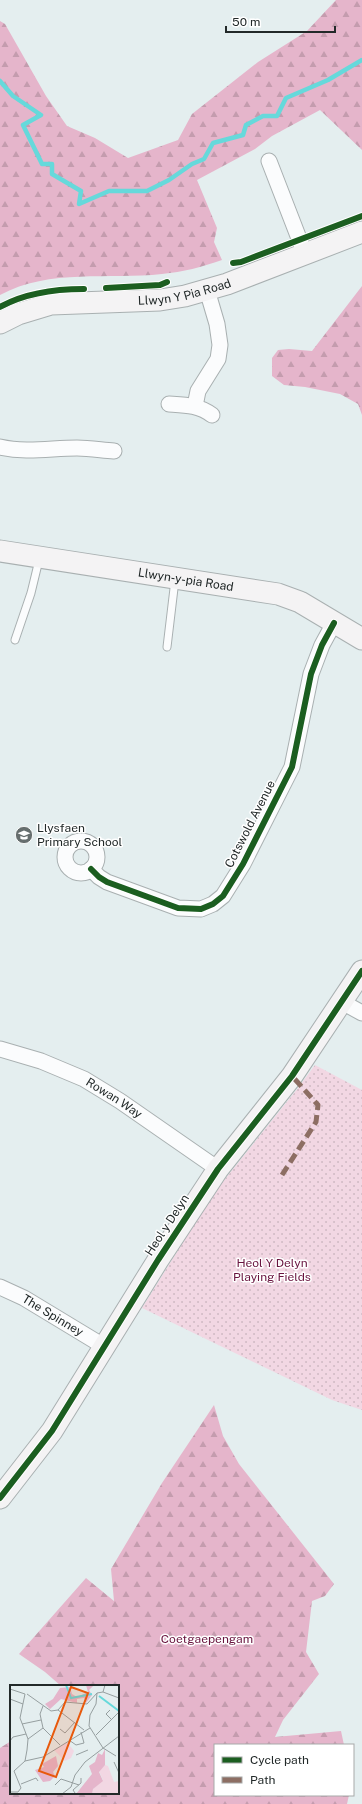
<svg xmlns="http://www.w3.org/2000/svg" width="362" height="1804" font-family="'Public Sans',sans-serif">
<style>
.grass{fill:url(#grass-dots)}
.forest{fill:url(#forest-firs)}
.lines{fill:none;stroke-linecap:round;stroke-linejoin:round}
.stream{stroke:#66d9db;stroke-width:4.5}
.lane-casing{stroke:#a9b0b1;stroke-width:9}
.street-casing{stroke:#a9b0b1;stroke-width:17}
.secondary-casing{stroke:#a9b0b1;stroke-width:23}
.lane{stroke:#fbfcfd;stroke-width:7}
.street{stroke:#fbfcfd;stroke-width:15}
.secondary{stroke:#f4f3f4;stroke-width:21}
.quiet{stroke:#8d6e63;stroke-width:5;stroke-dasharray:10 5;stroke-linecap:butt}
.cycleway-casing{stroke:#fff;stroke-width:8}
.cycleway{stroke:#1b5e20;stroke-width:6}
.labels{text-anchor:middle;stroke-width:3;stroke-linejoin:round;paint-order:stroke}
.street-label{font-size:12px;fill:#222929;stroke:#fff}
.poi-label{font-size:12px;fill:#222929;stroke:#fff;text-anchor:start}
.park-label{font-size:12px;fill:#68133e;stroke:#fff}
.inset-river{fill:none;stroke:#66d9db;stroke-width:2}
.inset-road{fill:none;stroke:#969fa0;stroke-width:1}
.view{fill:#e8590c;fill-opacity:0.15;stroke:#e8590c;stroke-width:2}
.inset-edge{fill:none;stroke:#222929;stroke-width:2}
</style>
<defs>
<pattern id="grass-dots" width="8" height="8" patternUnits="userSpaceOnUse"><rect width="8" height="8" fill="#f2d7e3"/><path d="M2 2h.1M6 6h.1" fill="none" stroke="#cfb9c3" stroke-width="1.8" stroke-linecap="round"/></pattern>
<pattern id="forest-firs" width="22" height="20" patternUnits="userSpaceOnUse"><rect width="22" height="20" fill="#e5b5cb"/><path d="M5 1l3.5 6h-7zM16 11l3.5 6h-7z" fill="#c49cae"/></pattern>
</defs>
<rect width="100%" height="100%" fill="#e4eeef"/>
<polygon class="grass" points="315,1065 362,1090 362,1410 332,1400 142,1308 213,1194 298,1088"/>
<g class="forest">
<path d="M336,0H362V150L320,110L272,136L255,149L197,180L217,228L214,242L222,260C202,267 183,272 162,274C109,280 50,268 0,295V21L5,24L46,96L67,126L95,138L128,158L178,140L192,114L258,62L307,31Z"/>
<polygon points="362,286 362,415 358,404 340,394 305,387 284,385 272,376 272,358 278,350 289,349 312,351"/>
<polygon points="214,1405 223,1436 239,1464 334,1584 325,1596 312,1601 306,1652 319,1674 283,1720 275,1737 341,1731 344,1745 215,1745 215,1795 349,1795 347,1804 0,1804 0,1748 11,1741 11,1793 118,1793 118,1686 61,1686 45,1672 19,1654 86,1578 114,1601 111,1569 162,1483"/>
</g>
<g class="lines">
<polyline class="stream" points="0,81 13,96 41,115 23,125 42,164 52,164 52,174 81,191 79,204 109,191 147,191 169,180 192,164 204,159 213,143 243,135 246,125 263,116 277,116 286,98 328,80 362,60"/>
<defs>
<g id="lane">
<polyline points="15,640 31,593 39,560"/>
<polyline points="167,647 175,580"/>
</g>
<g id="street">
<polyline points="269,161 305,254"/>
<path d="M169,404C185,405 199,405 212,415"/>
<polyline points="195,406 198,391 218,359 220,345 217,324 207,290"/>
<path d="M0,447C26,453 51,448 77,448C89,448 101,450 114,451"/>
<circle cx="81" cy="857" r="16"/>
<polyline points="91,869 99,877 107,882 178,908 201,909 213,904 223,896 243,864 292,767 311,674 322,645 334,623"/>
<polyline points="342,1002 362,1013"/>
<path id="s1" d="M0,1049L41,1061L84,1079L120,1101L218,1169"/>
<path id="s2" d="M0,1287L24,1298L105,1347"/>
</g>
<g id="secondary">
<path id="s3" d="M0,323L18,314L51,304L160,300L185,296L227,284L362,232"/>
<path id="s4" d="M0,551L278,594L300,602L362,639"/>
<polyline points="0,1498 52,1431 158,1260 218,1169 292,1076 362,971"/>
</g>
</defs>
<use href="#lane" class="lane-casing"/>
<use href="#street" class="street-casing"/>
<use href="#secondary" class="secondary-casing"/>
<use href="#lane" class="lane"/>
<use href="#street" class="street"/>
<use href="#secondary" class="secondary"/>
<polyline class="quiet" points="282,1175 316,1122 318,1105 292,1076"/>
<defs>
<g id="cycleway">
<polyline points="233,263 241,262 362,216"/>
<polyline points="106,288 160,285 167,282"/>
<path d="M0,307C25,293 56,289 84,289"/>
<polyline points="91,869 99,877 107,882 178,908 201,909 213,904 223,896 243,864 292,767 311,674 322,645 334,623"/>
<polyline points="0,1498 52,1431 158,1260 218,1169 292,1076 362,971"/>
</g>
</defs>
<use href="#cycleway" class="cycleway-casing"/>
<use href="#cycleway" class="cycleway"/>
</g>
<defs>
<symbol id="school-disc" viewBox="-11 -11 22 22"><circle r="9.5" fill="#666e6e" stroke="#fff"/><path d="M0-5L7-2L0 1L-7-2ZM-4 1L0 2.5L4 1V4Q0 6-4 4Z" fill="#fff"/></symbol>
</defs>
<g fill-rule="evenodd">
<use href="#school-disc" x="14" y="825" width="20" height="20"/>
</g>
<g class="labels">
<g class="street-label">
<text dy="4" stroke="none"><textPath href="#s3" startOffset="189">Llwyn Y Pia Road</textPath></text>
<text dy="4" stroke="none"><textPath href="#s4" startOffset="188">Llwyn-y-pia Road</textPath></text>
<text transform="translate(250 824) rotate(-63)" y="4">Cotswold Avenue</text>
<text dy="4" stroke="none"><textPath href="#s1" startOffset="125">Rowan Way</textPath></text>
<text transform="translate(167 1225) rotate(-57)" y="4">Heol y Delyn</text>
<text dy="4" stroke="none"><textPath href="#s2" startOffset="60">The Spinney</textPath></text>
</g>
<g class="poi-label">
<text x="37" y="832">Llysfaen<tspan x="37" dy="14">Primary School</tspan></text>
</g>
<g class="park-label">
<text x="272" y="1267">Heol Y Delyn<tspan x="272" dy="14">Playing Fields</tspan></text>
<text x="207" y="1643">Coetgaepengam</text>
</g>
</g>
<g transform="translate(10 1685)">
<rect width="109" height="109" fill="#e4eeef"/>
<path d="M57,57L64,66L61,73L55,76L44,65ZM95,80L98,81L104,97L109,96V109H82L83,104L93,95L89,86Z" fill="#f2d7e3"/>
<path d="M76,0H84L79,5L82,10L76,18L74,13L67,14V18L51,14L40,24L35,19L43,14L50,3L60,2L62,9L67,12L78,7ZM95,64V80L89,87L93,96L83,104L82,109H66L82,89L79,81L85,77L88,68L92,70ZM46,71L48,81L43,87L45,91L40,96L33,97L25,85L34,82L32,79Z" fill="#e5b5cb"/>
<path class="inset-river" d="M56,0L61,13L82,9M89,11L109,26"/>
<path class="inset-road" d="M95,0L93,7L87,8L86,19L80,30L79,41L93,63L106,71M0,4L15,9M93,7L109,13M17,9L41,26L48,25M0,14L13,19M33,21L30,29L33,43L50,60M48,25L55,17L77,19L87,8M48,25L74,45M100,25L96,29L101,34M12,39L31,35M50,44L55,48L65,37M86,50L109,27M18,54L33,43M59,55L66,60L74,58L71,47M0,56L3,52L16,49M66,70L78,65M15,76L33,72L80,43M104,77L109,88M11,99L26,93L28,96M45,100L51,94L69,100M0,107H8L11,103L4,86L15,76L17,65L18,54L10,33L15,9M65,108L63,105L71,98V93M52,109L61,102L65,90L75,77L109,51"/>
<path class="view" d="M61,2L78,8L46,92L29,86Z"/>
<rect width="109" height="109" class="inset-edge"/>
</g>
<rect x="214" y="1744" width="140" height="52" fill="#ffffff" stroke="#a7a9a9"/>
<rect x="222" y="1757" width="20" height="6" fill="#1b5e20" stroke="#a7a9a9"/>
<text x="250" y="1764" font-size="12" fill="#222929">Cycle path</text>
<rect x="222" y="1777" width="20" height="6" fill="#8d6e63" stroke="#a7a9a9"/>
<text x="250" y="1784" font-size="12" fill="#222929">Path</text>
<path d="M226 26v6h109v-6" fill="none" stroke="#222929" stroke-width="2"/>
<text x="232" y="26" font-size="12" fill="#222929" stroke="#ffffff" stroke-width="3" paint-order="stroke">50 m</text>
</svg>
